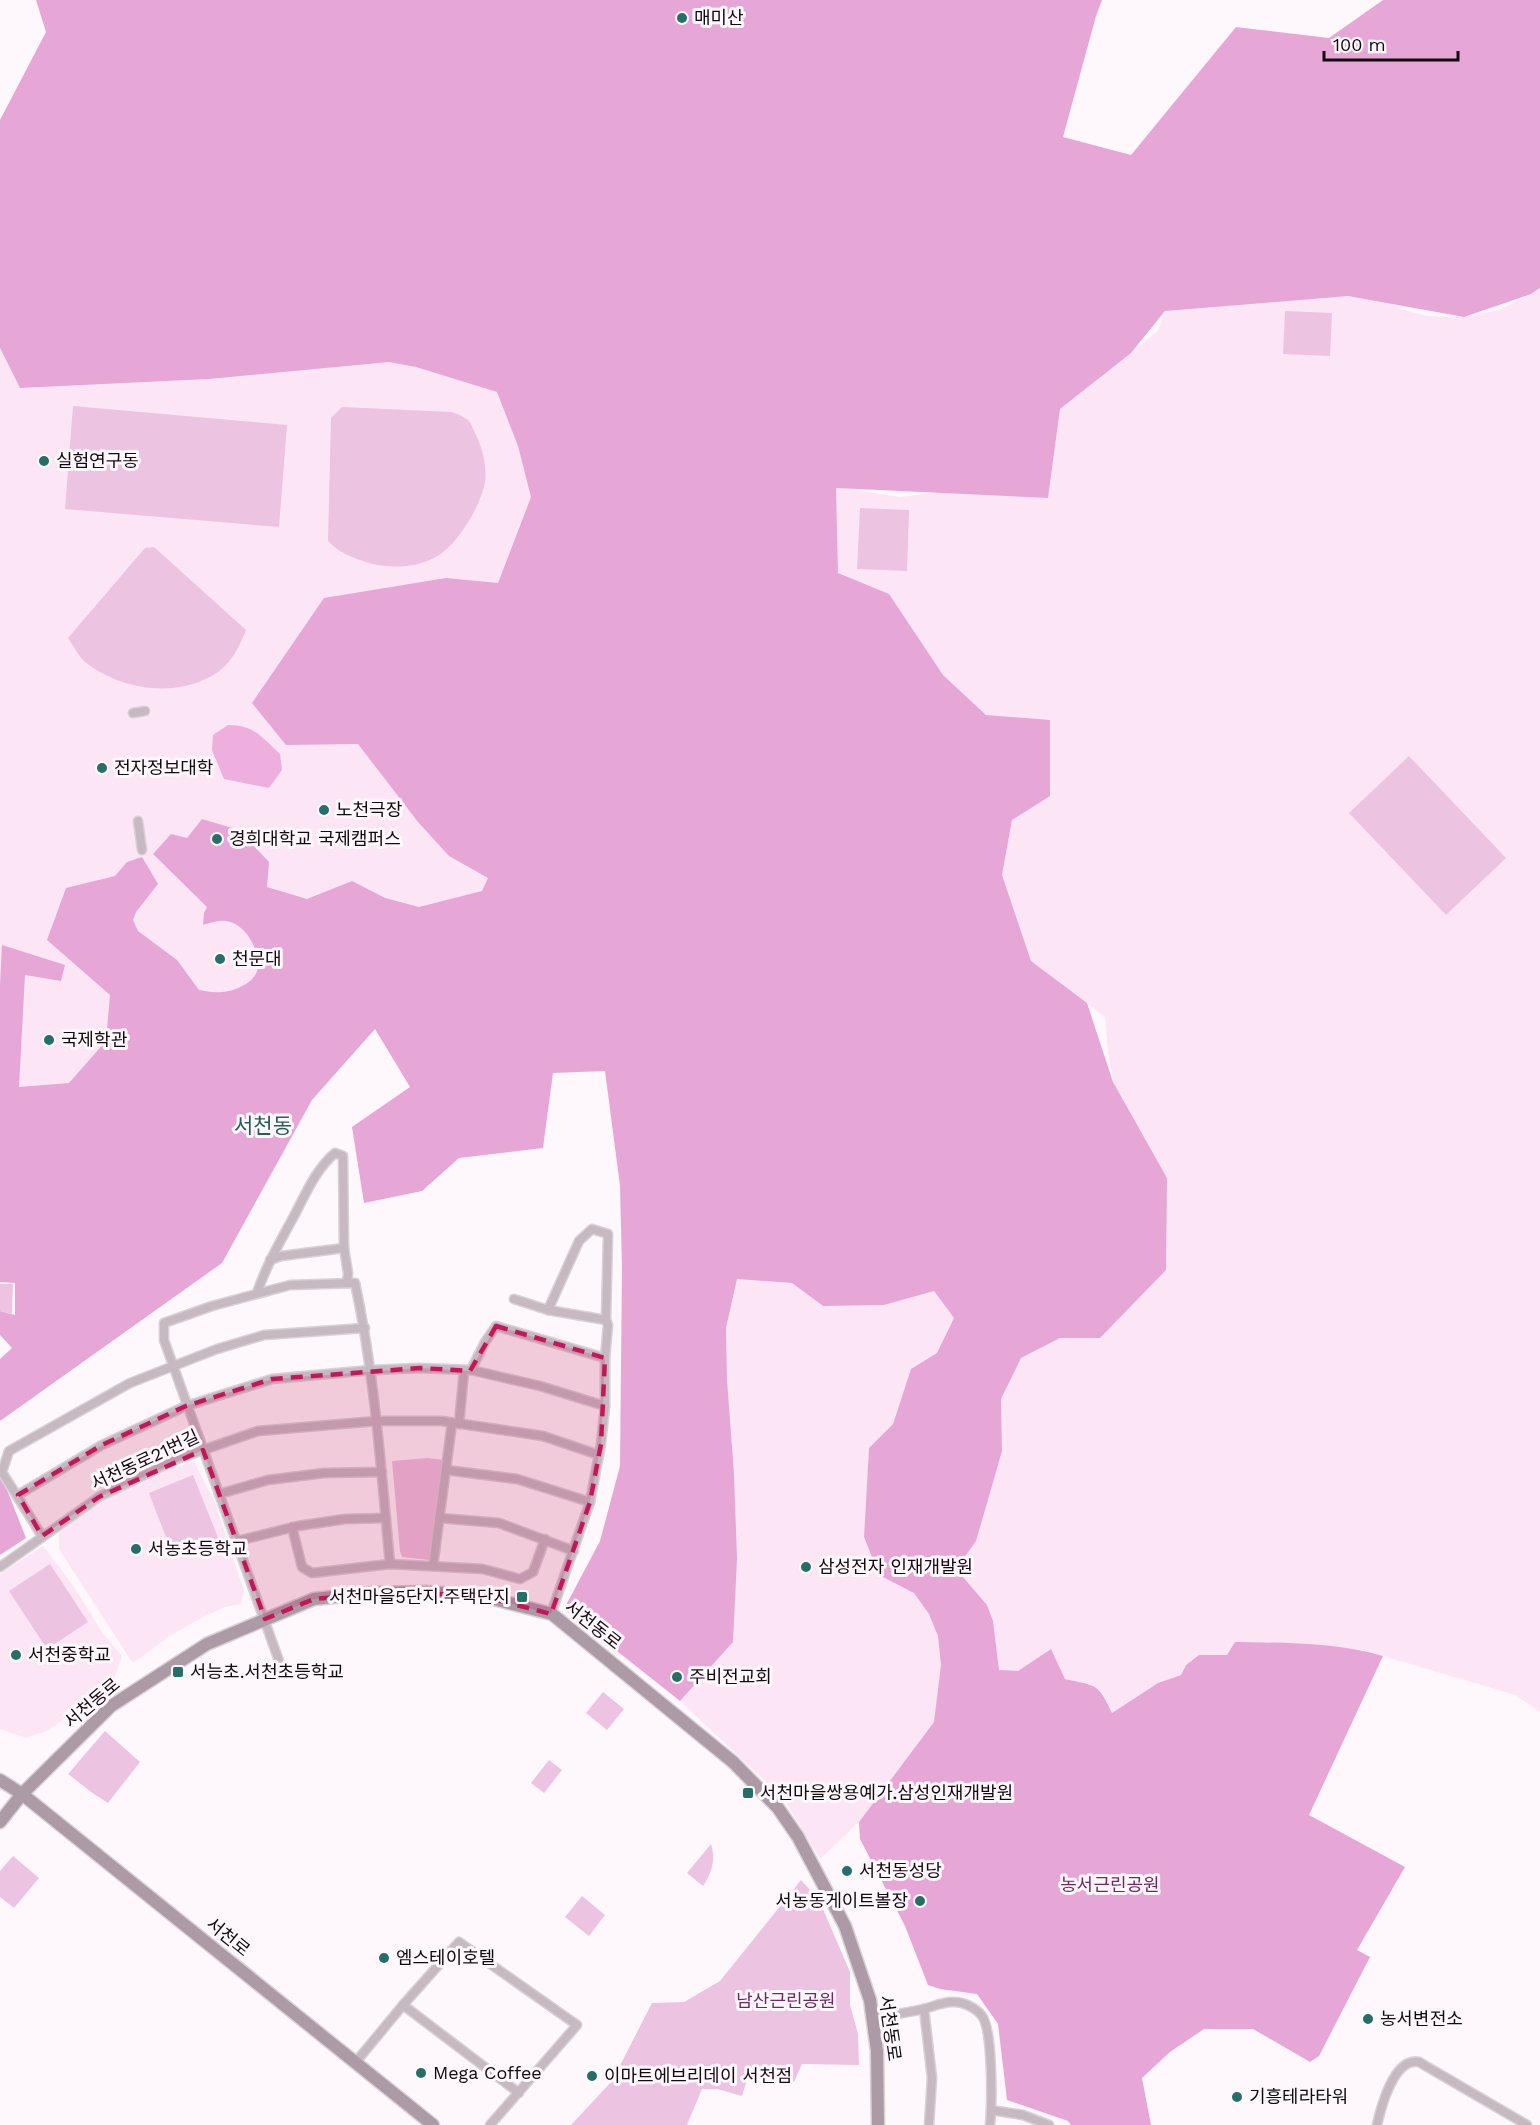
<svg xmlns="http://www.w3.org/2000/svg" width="1540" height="2125" font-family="'Work Sans','Noto Sans KR',sans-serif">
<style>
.built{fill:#fce6f5}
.green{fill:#edc3e2}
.forest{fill:#e6a7d6}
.water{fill:#efafde}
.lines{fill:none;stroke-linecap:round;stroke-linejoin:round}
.street-casing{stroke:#d8d2d6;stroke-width:11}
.secondary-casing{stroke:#d8d2d6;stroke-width:15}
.street{stroke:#c6b9c2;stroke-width:8}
.secondary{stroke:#ad9aa7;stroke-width:12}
.marked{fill:#c2185b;fill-opacity:0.2;stroke:#c2185b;stroke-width:4.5;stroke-dasharray:12 8;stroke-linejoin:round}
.poi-dot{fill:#266f68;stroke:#fef8fc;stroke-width:2}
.labels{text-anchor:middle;stroke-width:6;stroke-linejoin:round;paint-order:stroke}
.poi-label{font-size:18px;fill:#130a11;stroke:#fef8fc;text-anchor:start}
.street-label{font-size:18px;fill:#130a11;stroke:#fef8fc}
.park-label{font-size:18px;fill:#702762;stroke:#fef8fc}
.quarter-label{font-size:21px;fill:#255d58;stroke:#fef8fc}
</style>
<rect width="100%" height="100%" fill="#fef8fc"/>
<g class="built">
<polygon points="1369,289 1401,309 1427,316 1464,317 1499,310 1540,289 1540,1712 1515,1695 1363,1650 1310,1644 1235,1642 1227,1655 1199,1655 1186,1665 1181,1675 1158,1683 1112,1713 1103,1693 1090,1684 1065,1679 1051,1649 1018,1671 999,1671 955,1694 859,1822 820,1859 784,1799 680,1701 733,1642 726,1328 737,1279 792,1283 823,1306 884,1305 934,1291 954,1318 937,1354 911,1369 893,1424 869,1448 864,1538 874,1564 1002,1451 1001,1399 1021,1358 1060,1338 1100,1338 1116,1097 1108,1052 1105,1017 1031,961 1025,944 1002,875 1012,820 986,715 843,582 828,549 836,487 900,497 947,491 1048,498 1060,409 1158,331 1165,311"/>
<polygon points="0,348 20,388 208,379 378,353 497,392 528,446 531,497 494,593 532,892 0,1236"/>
<polygon points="194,1462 214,1500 244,1591 241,1604 225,1607 203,1617 168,1637 139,1659 132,1662 59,1549 59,1531 72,1520 139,1481 174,1467"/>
<polygon points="43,1546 72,1584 104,1635 122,1656 115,1676 99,1693 49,1730 26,1738 0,1729 0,1574"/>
</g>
<g class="green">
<polygon points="1285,311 1332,313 1330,356 1283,354"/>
<polygon points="73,406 287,425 279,527 65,509"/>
<path d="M342,407L452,412C457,414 465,417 469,421C472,425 474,432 477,437C483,451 487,467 485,482C481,505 461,538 443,552C422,569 388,570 363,561C349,556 338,552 328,541L331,418Z"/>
<polygon points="860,508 909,510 907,571 857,569"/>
<path d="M154,547L246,630C240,645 232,662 218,672C178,699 121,691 84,661C78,655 73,645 68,638L145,548Z"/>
<polygon points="1409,756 1506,858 1446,915 1349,813"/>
<polygon points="0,1284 13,1284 12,1314 0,1311"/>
<polygon points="428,1458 443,1460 429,1560 402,1557 400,1551 392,1461"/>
<polygon points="193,1475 219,1540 174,1558 149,1493"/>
<polygon points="50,1564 88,1622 47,1649 9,1591"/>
<polygon points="603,1692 624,1709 607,1730 586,1713"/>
<polygon points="105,1731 140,1762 108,1803 91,1792 68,1774"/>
<polygon points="549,1760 562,1770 544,1793 531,1783"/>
<path d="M711,1844C716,1859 712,1873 703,1886L687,1873Z"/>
<polygon points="13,1856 39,1878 14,1908 0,1897 0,1871"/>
<polygon points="801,1880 819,1900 850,1972 850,2005 858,2034 859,2065 802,2064 794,2082 750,2070 742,2096 717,2089 702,2089 687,2125 571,2125 612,2081 652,2003 684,2002 720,1981"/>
<polygon points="582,1896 605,1915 589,1936 565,1917"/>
</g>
<g class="forest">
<path d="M36,0H1102L1096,16L1063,137L1131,155L1236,27L1329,38L1383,0H1540V288L1531,294L1464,317L1348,296L1165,311L1131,353L1060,409L1048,498L836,488L838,573L889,594L943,675L986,715L1050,720V796L1012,820L1002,875L1031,961L1087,1003L1113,1082L1167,1178L1166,1270L1100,1338H1060L1021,1358L1001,1399L1002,1451L976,1541L956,1569L987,1605L993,1621L999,1670L1018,1671L1051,1649L1065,1679C1097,1686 1098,1683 1112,1713L1158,1683L1181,1675L1186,1665L1199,1655H1227L1235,1642C1284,1643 1336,1642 1383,1656L1309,1815L1405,1867L1357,1950L1370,1957L1319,2056L1310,2062L1253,2029H1204L1170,2052L1142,2078L1151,2125H1071L1068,2121L1007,2100L998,2024L977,1994L940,1989L928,1985L905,1926L860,1839L859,1822L934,1722L941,1665L938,1636L929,1614L914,1593L879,1575L864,1537L869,1448L893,1424L911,1369L937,1353L954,1318L934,1291L884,1305L823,1306L792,1283L737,1279L726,1328L727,1380L734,1474L737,1559L733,1642L680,1701L564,1609L600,1541L620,1466L622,1268L620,1186L605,1071L553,1073L543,1148L459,1158L422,1191L364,1203L352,1127L410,1087L375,1029L312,1100L222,1263L0,1421V1359L12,1348L0,1335V1311L15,1315V1283L0,1282V985L2,945L65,965L61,981L25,975L19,1087L69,1083L106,1041L110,995L47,940L66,888L115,876L127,862L142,857L158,884L136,912L133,920L138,931L177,960L199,990C206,991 214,993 222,992C235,991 256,983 258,967C260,950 245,923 226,921C220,920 210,923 203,925L204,913L207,907L153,854L171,834L187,838L202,819L239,830L269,862L267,887L307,899L352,881L385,898L419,907L482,891L488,878L449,856L418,822L358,744L286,745L252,703L324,598L446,578L498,583L531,497L518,446L497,392L416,367L389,362L209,379L20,388L0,348V120L46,32Z"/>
<polygon points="0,1472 26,1538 0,1555"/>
</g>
<path class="water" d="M228,725C254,725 262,737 280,754L282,770L269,788L224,779L212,750L213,735Z"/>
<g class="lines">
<defs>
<g id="street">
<polyline points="133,713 145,711"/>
<polyline points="138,821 142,850"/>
<polyline points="270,1260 281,1256 344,1248"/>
<path d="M257,1293C266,1266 280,1242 294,1216C305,1195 316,1169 335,1153L343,1156L344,1248L348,1273L347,1283"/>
<polyline points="514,1299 548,1310 606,1320"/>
<polyline points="548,1310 579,1241 592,1229 608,1234 606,1320 608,1325 605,1358"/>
<polyline points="471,1370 485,1342 496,1326 605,1358 605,1406 601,1444 590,1502 551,1614"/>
<polyline points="459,1424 464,1371"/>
<polyline points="446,1470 517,1479 590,1502"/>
<polyline points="219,1494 268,1480 324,1473 382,1472"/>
<polyline points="18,1495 102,1445 186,1406 272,1379 371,1370 420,1368 471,1370 540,1386 605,1406"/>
<polyline points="439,1518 499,1523 574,1551"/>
<polyline points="292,1527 302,1567 312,1573 390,1564 483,1569 520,1579 533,1572 545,1539"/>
<polyline points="42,1536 2,1472 9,1451 130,1383 217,1349 264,1335 365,1328"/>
<polyline points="237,1541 298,1526 345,1519 386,1518"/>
<polyline points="433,1566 452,1423"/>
<polyline points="0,1567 99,1497 177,1459 258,1431 377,1421 442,1421 543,1436 599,1455"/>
<path d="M283,1672L164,1340V1323L212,1306L290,1285L355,1283C375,1376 381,1470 390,1564"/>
<polyline points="924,2009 932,2078 929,2125"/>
<path d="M873,2018C890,2015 906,2013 923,2009C933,2007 944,2001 954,2002C964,2002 976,2008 982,2016C993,2031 992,2104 990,2125"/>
<polyline points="355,2063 403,2005"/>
<polyline points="991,2110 1023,2115 1049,2125"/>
<polyline points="490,2125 577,2025 459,1942 403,2005 519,2093"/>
<path d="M1377,2125C1381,2107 1394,2057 1419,2062L1527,2125"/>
</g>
<g id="secondary">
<polyline points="0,1780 22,1794 433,2125"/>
<polyline points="0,1822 22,1794 111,1706 207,1644 314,1599 373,1593 426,1592 482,1596 552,1614 733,1762 778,1808 798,1837 845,1926 870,2000 877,2051 878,2125"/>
</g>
</defs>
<use href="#street" class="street-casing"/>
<use href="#secondary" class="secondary-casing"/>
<use href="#street" class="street"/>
<use href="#secondary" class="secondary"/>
</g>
<path class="marked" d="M496,1326L605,1358L601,1444L590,1502L551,1614L482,1596L396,1592L314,1599L265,1619L203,1450L99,1497L42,1536L18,1495L102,1445L186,1406L272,1379L420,1368L470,1371Z"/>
<g class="poi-dot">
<circle cx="682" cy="18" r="6"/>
<circle cx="44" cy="461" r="6"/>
<circle cx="102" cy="768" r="6"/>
<circle cx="324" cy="810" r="6"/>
<circle cx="217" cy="839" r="6"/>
<circle cx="220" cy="959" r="6"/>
<circle cx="49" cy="1040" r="6"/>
<circle cx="136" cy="1549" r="6"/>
<circle cx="806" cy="1567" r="6"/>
<rect x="516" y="1591" width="12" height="12" rx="3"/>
<circle cx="16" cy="1655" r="6"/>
<rect x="172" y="1666" width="12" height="12" rx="3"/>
<circle cx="677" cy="1677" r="6"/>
<rect x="742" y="1787" width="12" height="12" rx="3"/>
<circle cx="847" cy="1871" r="6"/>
<circle cx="920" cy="1901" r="6"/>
<circle cx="384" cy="1958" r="6"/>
<circle cx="1368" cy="2019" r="6"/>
<circle cx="421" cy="2073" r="6"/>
<circle cx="592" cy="2076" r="6"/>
<circle cx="1237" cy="2097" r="6"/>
</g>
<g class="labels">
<g class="poi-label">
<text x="694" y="24">매미산</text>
<text x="56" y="467">실험연구동</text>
<text x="114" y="774">전자정보대학</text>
<text x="336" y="816">노천극장</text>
<text x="229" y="845">경희대학교 국제캠퍼스</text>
<text x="232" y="965">천문대</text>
<text x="61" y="1046">국제학관</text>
<text x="148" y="1555">서농초등학교</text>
<text x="818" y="1573">삼성전자 인재개발원</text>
<text x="510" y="1603" text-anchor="end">서천마을5단지.주택단지</text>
<text x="28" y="1661">서천중학교</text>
<text x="190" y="1678">서능초.서천초등학교</text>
<text x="689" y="1683">주비전교회</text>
<text x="760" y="1799">서천마을쌍용예가.삼성인재개발원</text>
<text x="859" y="1877">서천동성당</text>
<text x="908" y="1907" text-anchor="end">서농동게이트볼장</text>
<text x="396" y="1964">엠스테이호텔</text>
<text x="1380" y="2025">농서변전소</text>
<text x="433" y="2079">Mega Coffee</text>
<text x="604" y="2082">이마트에브리데이 서천점</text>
<text x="1249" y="2103">기흥테라타워</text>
</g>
<g class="street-label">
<text transform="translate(145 1460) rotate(-25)" y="6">서천동로21번길</text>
<text transform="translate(593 1625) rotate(38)" y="6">서천동로</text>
<text transform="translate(92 1703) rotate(-40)" y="6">서천동로</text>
<text transform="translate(228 1937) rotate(39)" y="6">서천로</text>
<text transform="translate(890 2028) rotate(82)" y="6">서천동로</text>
</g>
<g class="park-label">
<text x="1110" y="1891">농서근린공원</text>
<text x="786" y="2007">남산근린공원</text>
</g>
<g class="quarter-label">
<text x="263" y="1133">서천동</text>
</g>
</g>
<path d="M1324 51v9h134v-9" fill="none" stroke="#130a11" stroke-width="3"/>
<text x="1333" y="51" font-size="18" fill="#130a11" stroke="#fef8fc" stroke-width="4.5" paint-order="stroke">100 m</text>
</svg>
